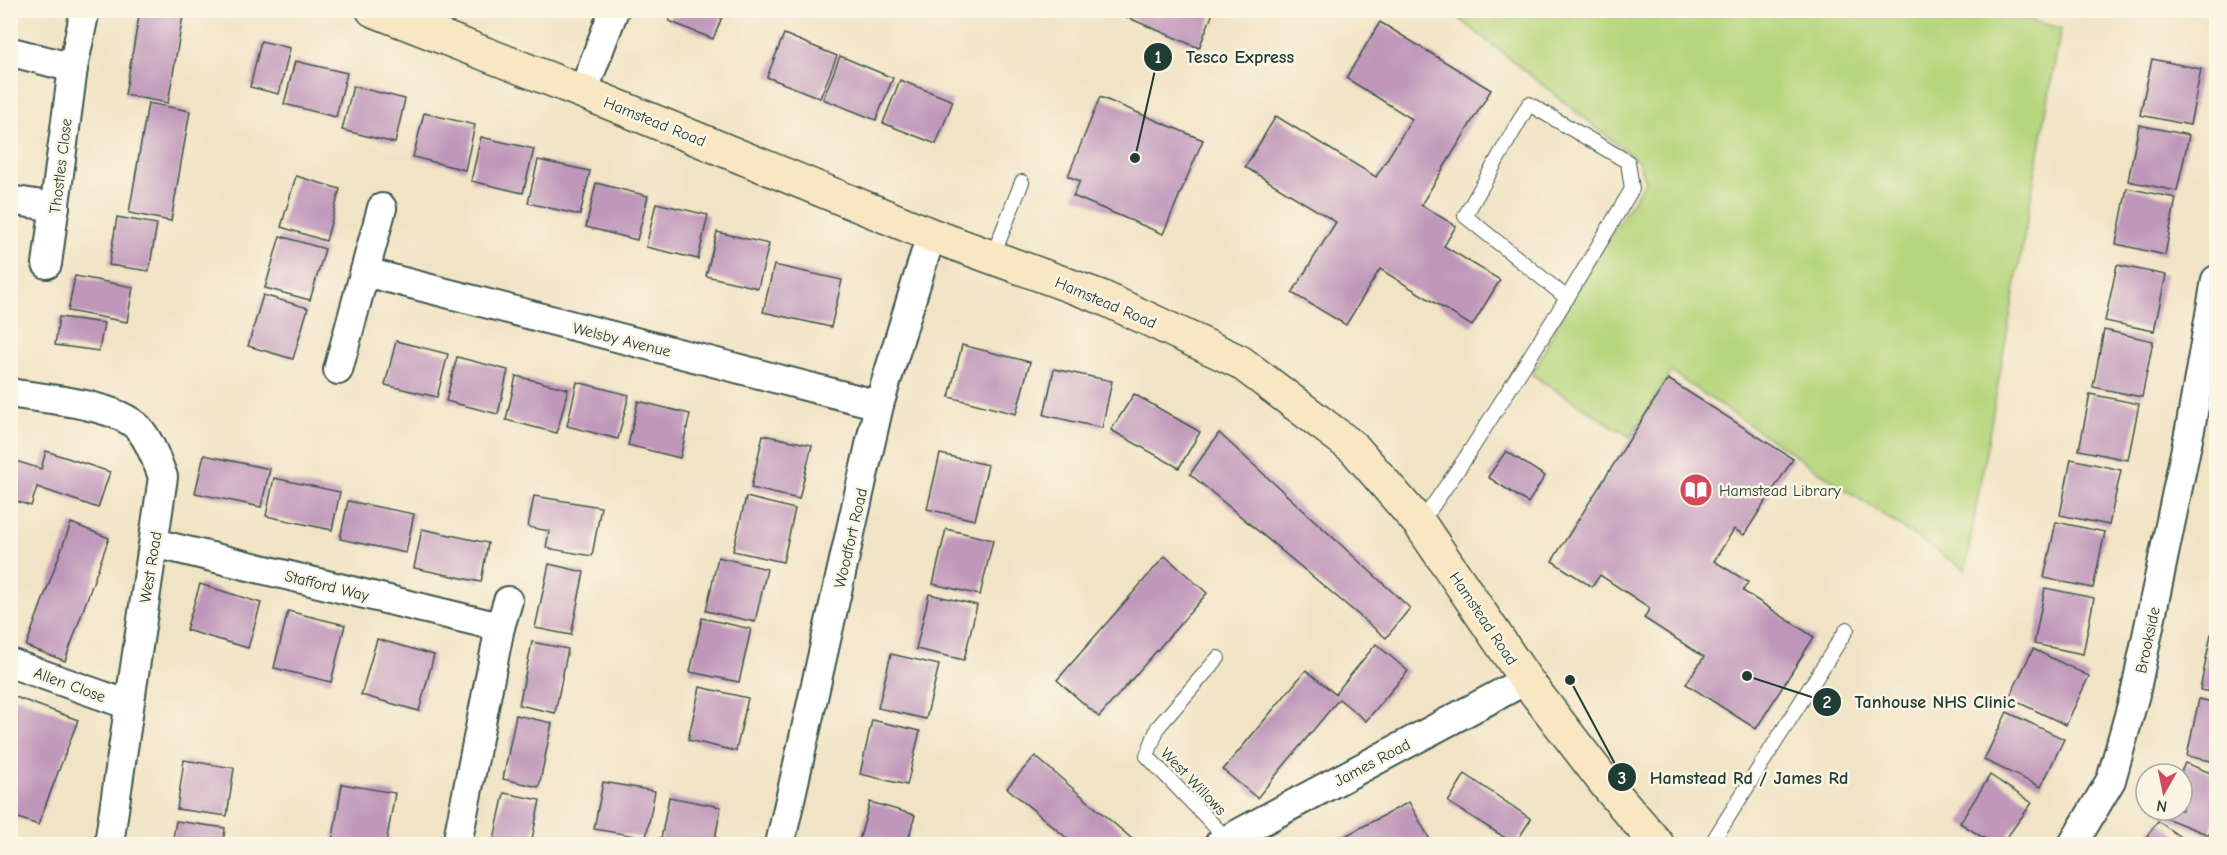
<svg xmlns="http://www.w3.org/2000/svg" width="2227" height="855" font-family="'Comic Neue',sans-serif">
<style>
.green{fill:#b6d57c;stroke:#6a8958;stroke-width:1.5}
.building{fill:#bf97ba}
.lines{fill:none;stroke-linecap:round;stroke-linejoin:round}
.service-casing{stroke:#3e564a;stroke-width:16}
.minor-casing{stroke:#3e564a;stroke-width:32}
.secondary-casing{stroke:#3e564a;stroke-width:36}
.service{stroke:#fff;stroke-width:14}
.minor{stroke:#fff;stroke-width:28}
.secondary{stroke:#f9e7c3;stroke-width:33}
.labels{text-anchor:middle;stroke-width:5;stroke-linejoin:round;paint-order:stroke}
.street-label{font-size:16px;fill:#1f3d34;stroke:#fcf5e5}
.poi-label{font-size:16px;fill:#1f3d34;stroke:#fcf5e5;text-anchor:start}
.leader{fill:none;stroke:#1f3d34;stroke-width:2}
.callout-dot{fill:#1f3d34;stroke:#fcf5e5;stroke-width:2}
.mark-label{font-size:18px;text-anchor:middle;font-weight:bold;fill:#fff}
.callout-label{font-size:18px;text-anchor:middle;font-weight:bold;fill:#1f3d34;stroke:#fcf5e5;stroke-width:5;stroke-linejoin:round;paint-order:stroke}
</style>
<rect width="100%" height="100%" fill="#fcf5e5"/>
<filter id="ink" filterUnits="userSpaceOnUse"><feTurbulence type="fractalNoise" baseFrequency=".0167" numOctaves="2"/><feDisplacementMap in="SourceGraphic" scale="12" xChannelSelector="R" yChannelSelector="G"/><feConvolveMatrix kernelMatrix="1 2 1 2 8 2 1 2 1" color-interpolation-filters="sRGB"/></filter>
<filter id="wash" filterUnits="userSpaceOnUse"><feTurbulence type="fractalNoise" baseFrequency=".008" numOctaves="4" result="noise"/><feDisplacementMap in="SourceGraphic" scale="24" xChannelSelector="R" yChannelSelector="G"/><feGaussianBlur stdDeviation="1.35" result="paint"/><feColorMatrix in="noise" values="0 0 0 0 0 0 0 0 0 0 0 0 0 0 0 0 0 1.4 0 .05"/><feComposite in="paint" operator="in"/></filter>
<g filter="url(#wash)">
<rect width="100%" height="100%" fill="#f1e3c5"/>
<polygon class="green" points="1987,10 2061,28 1965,570 1671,372 1630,437 1532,375 1571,297 1645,182 1638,161 1450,11"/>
<g id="blocks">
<g class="building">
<polygon points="10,10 21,10 10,18"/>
<polygon points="140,10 183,16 168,103 125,95"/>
<polygon points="673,10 725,10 713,39 669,21"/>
<polygon points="1110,10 1214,10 1199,48"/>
<polygon points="1380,22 1491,90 1421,205 1456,226 1444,246 1500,280 1472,326 1380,269 1346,325 1292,293 1336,222 1245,167 1276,116 1376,177 1412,119 1346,78"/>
<polygon points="784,34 837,56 820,98 767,77"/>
<polygon points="261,41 290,48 279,94 250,87"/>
<polygon points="840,56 893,78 876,120 823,99"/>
<polygon points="2152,59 2201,69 2190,125 2140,115"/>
<polygon points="295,61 347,73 336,117 284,104"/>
<polygon points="900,80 953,101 936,144 883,123"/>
<polygon points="353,86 405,99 395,143 342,130"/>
<polygon points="10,94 17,95 12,124 10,124"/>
<polygon points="1100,97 1203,140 1163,234 1073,196 1080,181 1068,176"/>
<polygon points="148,103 190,111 171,221 129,213"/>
<polygon points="424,113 475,125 465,170 413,157"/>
<polygon points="2139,125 2189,135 2177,191 2128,181"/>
<polygon points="481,137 534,149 523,193 471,181"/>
<polygon points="538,160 590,171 580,215 528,203"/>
<polygon points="296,176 340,189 326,241 281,227"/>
<polygon points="596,183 648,196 637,240 586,227"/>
<polygon points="2127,188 2176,198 2165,255 2116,244"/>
<polygon points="656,203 708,215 698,259 646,247"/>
<polygon points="117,217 157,224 149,271 109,265"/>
<polygon points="717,232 769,244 758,288 706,276"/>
<polygon points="280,236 325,249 310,300 265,288"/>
<polygon points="774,265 842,280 831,327 763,312"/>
<polygon points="2117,265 2166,275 2154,331 2105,321"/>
<polygon points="75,276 133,287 127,322 68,311"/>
<polygon points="263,295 308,308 293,359 248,346"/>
<polygon points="59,317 104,323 99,351 55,345"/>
<polygon points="2104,330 2153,341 2142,397 2093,387"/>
<polygon points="396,341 448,354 437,397 385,385"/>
<polygon points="962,345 1030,362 1016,414 949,397"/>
<polygon points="457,357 508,370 498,414 446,401"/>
<polygon points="1054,369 1112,381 1102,428 1044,415"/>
<polygon points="516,376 568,389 557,433 506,420"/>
<polygon points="1668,379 1793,459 1744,535 1734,529 1714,561 1748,582 1743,591 1814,637 1756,729 1686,684 1704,657 1644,618 1650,608 1600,575 1592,587 1552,561"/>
<polygon points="577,382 629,395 618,439 567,426"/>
<polygon points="1134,394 1200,432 1179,468 1111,430"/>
<polygon points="2090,394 2139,404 2128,460 2079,450"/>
<polygon points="638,401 690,414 680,458 628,445"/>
<polygon points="1219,433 1410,608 1386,638 1190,474"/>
<polygon points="763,435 812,445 799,499 751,488"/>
<polygon points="46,451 110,472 98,508 37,487 31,506 10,499 10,459 41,469"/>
<polygon points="1506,451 1545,476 1528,503 1488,477"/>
<polygon points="940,454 988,465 975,520 927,509"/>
<polygon points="204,455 270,469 261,507 195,493"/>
<polygon points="2071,459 2121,470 2109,525 2060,515"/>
<polygon points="274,478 340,492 332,530 266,516"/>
<polygon points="534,496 601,507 592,556 546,548 549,531 528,527"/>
<polygon points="746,497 795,509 783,562 733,551"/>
<polygon points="348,501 414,514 406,553 340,539"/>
<polygon points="2056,522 2105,532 2093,588 2044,578"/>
<polygon points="71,523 109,538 65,661 26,646"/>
<polygon points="422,529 488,543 481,582 414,568"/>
<polygon points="946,529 993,540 980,595 933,584"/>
<polygon points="1165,556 1207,593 1099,717 1057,680"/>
<polygon points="718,557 767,569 755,622 706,611"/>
<polygon points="549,564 584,572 571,635 535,628"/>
<polygon points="200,584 261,603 248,648 186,630"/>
<polygon points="2045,588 2094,598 2083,654 2034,644"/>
<polygon points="929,594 977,605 964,660 916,649"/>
<polygon points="288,611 345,625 331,682 274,668"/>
<polygon points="702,618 751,629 739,682 690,672"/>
<polygon points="2211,634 2216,635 2216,693 2200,690"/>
<polygon points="377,639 434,655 419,711 361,695"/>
<polygon points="532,642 568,649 555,713 519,705"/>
<polygon points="1376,644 1408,671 1366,721 1339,699 1257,798 1223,770 1306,670 1335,694"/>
<polygon points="2033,649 2089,676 2066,725 2009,698"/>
<polygon points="891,654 939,665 926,719 878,708"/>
<polygon points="700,687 748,698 736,751 688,740"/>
<polygon points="10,695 78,720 38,825 10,815"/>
<polygon points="2199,699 2216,703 2216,762 2187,756"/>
<polygon points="2007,712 2064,739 2041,787 1984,760"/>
<polygon points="516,715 552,723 539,787 503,779"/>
<polygon points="872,720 920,731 907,785 860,774"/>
<polygon points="1035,756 1138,844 1074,844 1007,788"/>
<polygon points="184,760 234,768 227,816 177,809"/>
<polygon points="2185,763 2216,775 2216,816 2209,835 2163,817 2165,810 2182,810 2180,774"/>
<polygon points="1465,774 1531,819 1515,844 1448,802"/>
<polygon points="1990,775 2032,803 2002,844 1993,844 1960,823"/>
<polygon points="603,782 655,791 646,838 594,829"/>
<polygon points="342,784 395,793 386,844 332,843"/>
<polygon points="504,793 540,800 531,844 493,844"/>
<polygon points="669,797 721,807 714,844 660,844"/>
<polygon points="870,802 915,815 907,844 858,844"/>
<polygon points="1409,802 1429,838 1417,844 1330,844"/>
<polygon points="176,821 225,828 223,844 172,844"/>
<polygon points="2158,821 2190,844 2141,844"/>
</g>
</g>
</g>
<g filter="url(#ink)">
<use href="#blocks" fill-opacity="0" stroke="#3e564a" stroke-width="1.5"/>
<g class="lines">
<defs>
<g id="service">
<polygon points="1529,104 1628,162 1632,189 1567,298 1465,216"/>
<polyline points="992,258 1022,182"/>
<polyline points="1420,524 1465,459 1567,298"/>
<polyline points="1218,658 1158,727 1147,756 1227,839"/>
<polyline points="1711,844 1847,629"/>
</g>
<g id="minor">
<polyline points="16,53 73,68"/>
<polyline points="583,92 614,10"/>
<polyline points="10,200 55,207"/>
<polyline points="47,264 73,68 85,10"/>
<polyline points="365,272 879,405"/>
<polyline points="338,370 382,208"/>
<path d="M10,393C44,399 121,404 141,431C151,444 157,461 163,477L109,844"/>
<polyline points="154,543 500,627"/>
<polyline points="10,663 129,705"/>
<polyline points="457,844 500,627 508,601"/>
<polyline points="780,844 879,405 931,235"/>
<polyline points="1219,844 1526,680"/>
<polyline points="2073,844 2111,780 2135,694 2191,424 2216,280"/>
</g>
<polyline id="secondary" points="373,10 583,92 931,235 1101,297 1240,362 1354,448 1420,524 1526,680 1606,784 1657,844"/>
</defs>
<use href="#service" class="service-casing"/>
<use href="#minor" class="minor-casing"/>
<use href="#secondary" class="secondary-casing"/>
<use href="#service" class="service"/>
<use href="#minor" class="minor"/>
<use href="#secondary" class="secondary"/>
</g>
</g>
<defs>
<symbol id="library-disc" viewBox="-11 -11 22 22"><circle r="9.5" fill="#d1495b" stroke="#fcf5e5"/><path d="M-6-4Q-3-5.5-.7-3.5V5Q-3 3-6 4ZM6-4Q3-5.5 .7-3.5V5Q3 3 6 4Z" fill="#fff"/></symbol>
</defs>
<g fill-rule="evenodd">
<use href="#library-disc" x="1677" y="471" width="38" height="38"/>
</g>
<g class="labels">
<g class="street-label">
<text transform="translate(655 121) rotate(22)" y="6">Hamstead Road</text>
<text transform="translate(60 166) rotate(-83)" y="6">Thostles Close</text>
<text transform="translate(1106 302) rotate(23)" y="6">Hamstead Road</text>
<text transform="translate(622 339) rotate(14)" y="6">Welsby Avenue</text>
<text transform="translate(850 538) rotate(-77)" y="6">Woodfort Road</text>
<text transform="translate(150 567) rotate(-81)" y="6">West Road</text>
<text transform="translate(327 585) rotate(14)" y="6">Stafford Way</text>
<text transform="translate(1484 618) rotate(56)" y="6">Hamstead Road</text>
<text transform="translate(2147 640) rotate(-78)" y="6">Brookside</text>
<text transform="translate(70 684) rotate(20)" y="6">Allen Close</text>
<text transform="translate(1372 762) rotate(-28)" y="6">James Road</text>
<text transform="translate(1194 781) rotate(46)" y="6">West Willows</text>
</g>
<g class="poi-label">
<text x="1719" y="496">Hamstead Library</text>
</g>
</g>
<path class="leader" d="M1135 158L1158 57M1747 676L1827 702M1570 680L1622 777"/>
<g class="callout-dot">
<circle cx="1135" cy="158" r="6"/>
<circle cx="1747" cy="676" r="6"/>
<circle cx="1570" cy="680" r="6"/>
<circle cx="1158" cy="57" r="15"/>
<circle cx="1827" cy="702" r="15"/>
<circle cx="1622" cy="777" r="15"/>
</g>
<g class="mark-label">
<text x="1158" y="63">1</text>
<text x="1827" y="708">2</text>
<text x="1622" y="784">3</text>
</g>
<g class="callout-label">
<text x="1240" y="63">Tesco Express</text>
<text x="1935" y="708">Tanhouse NHS Clinic</text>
<text x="1749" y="784">Hamstead Rd / James Rd</text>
</g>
<rect width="2227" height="855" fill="none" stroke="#fcf5e5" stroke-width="36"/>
<g transform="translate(2164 792) rotate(189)"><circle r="28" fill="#fcf5e5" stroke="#a4ab9e" stroke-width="1.5"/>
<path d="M0-4.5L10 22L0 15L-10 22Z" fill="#d1495b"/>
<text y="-9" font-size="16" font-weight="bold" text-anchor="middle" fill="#1f3d34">N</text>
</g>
</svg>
